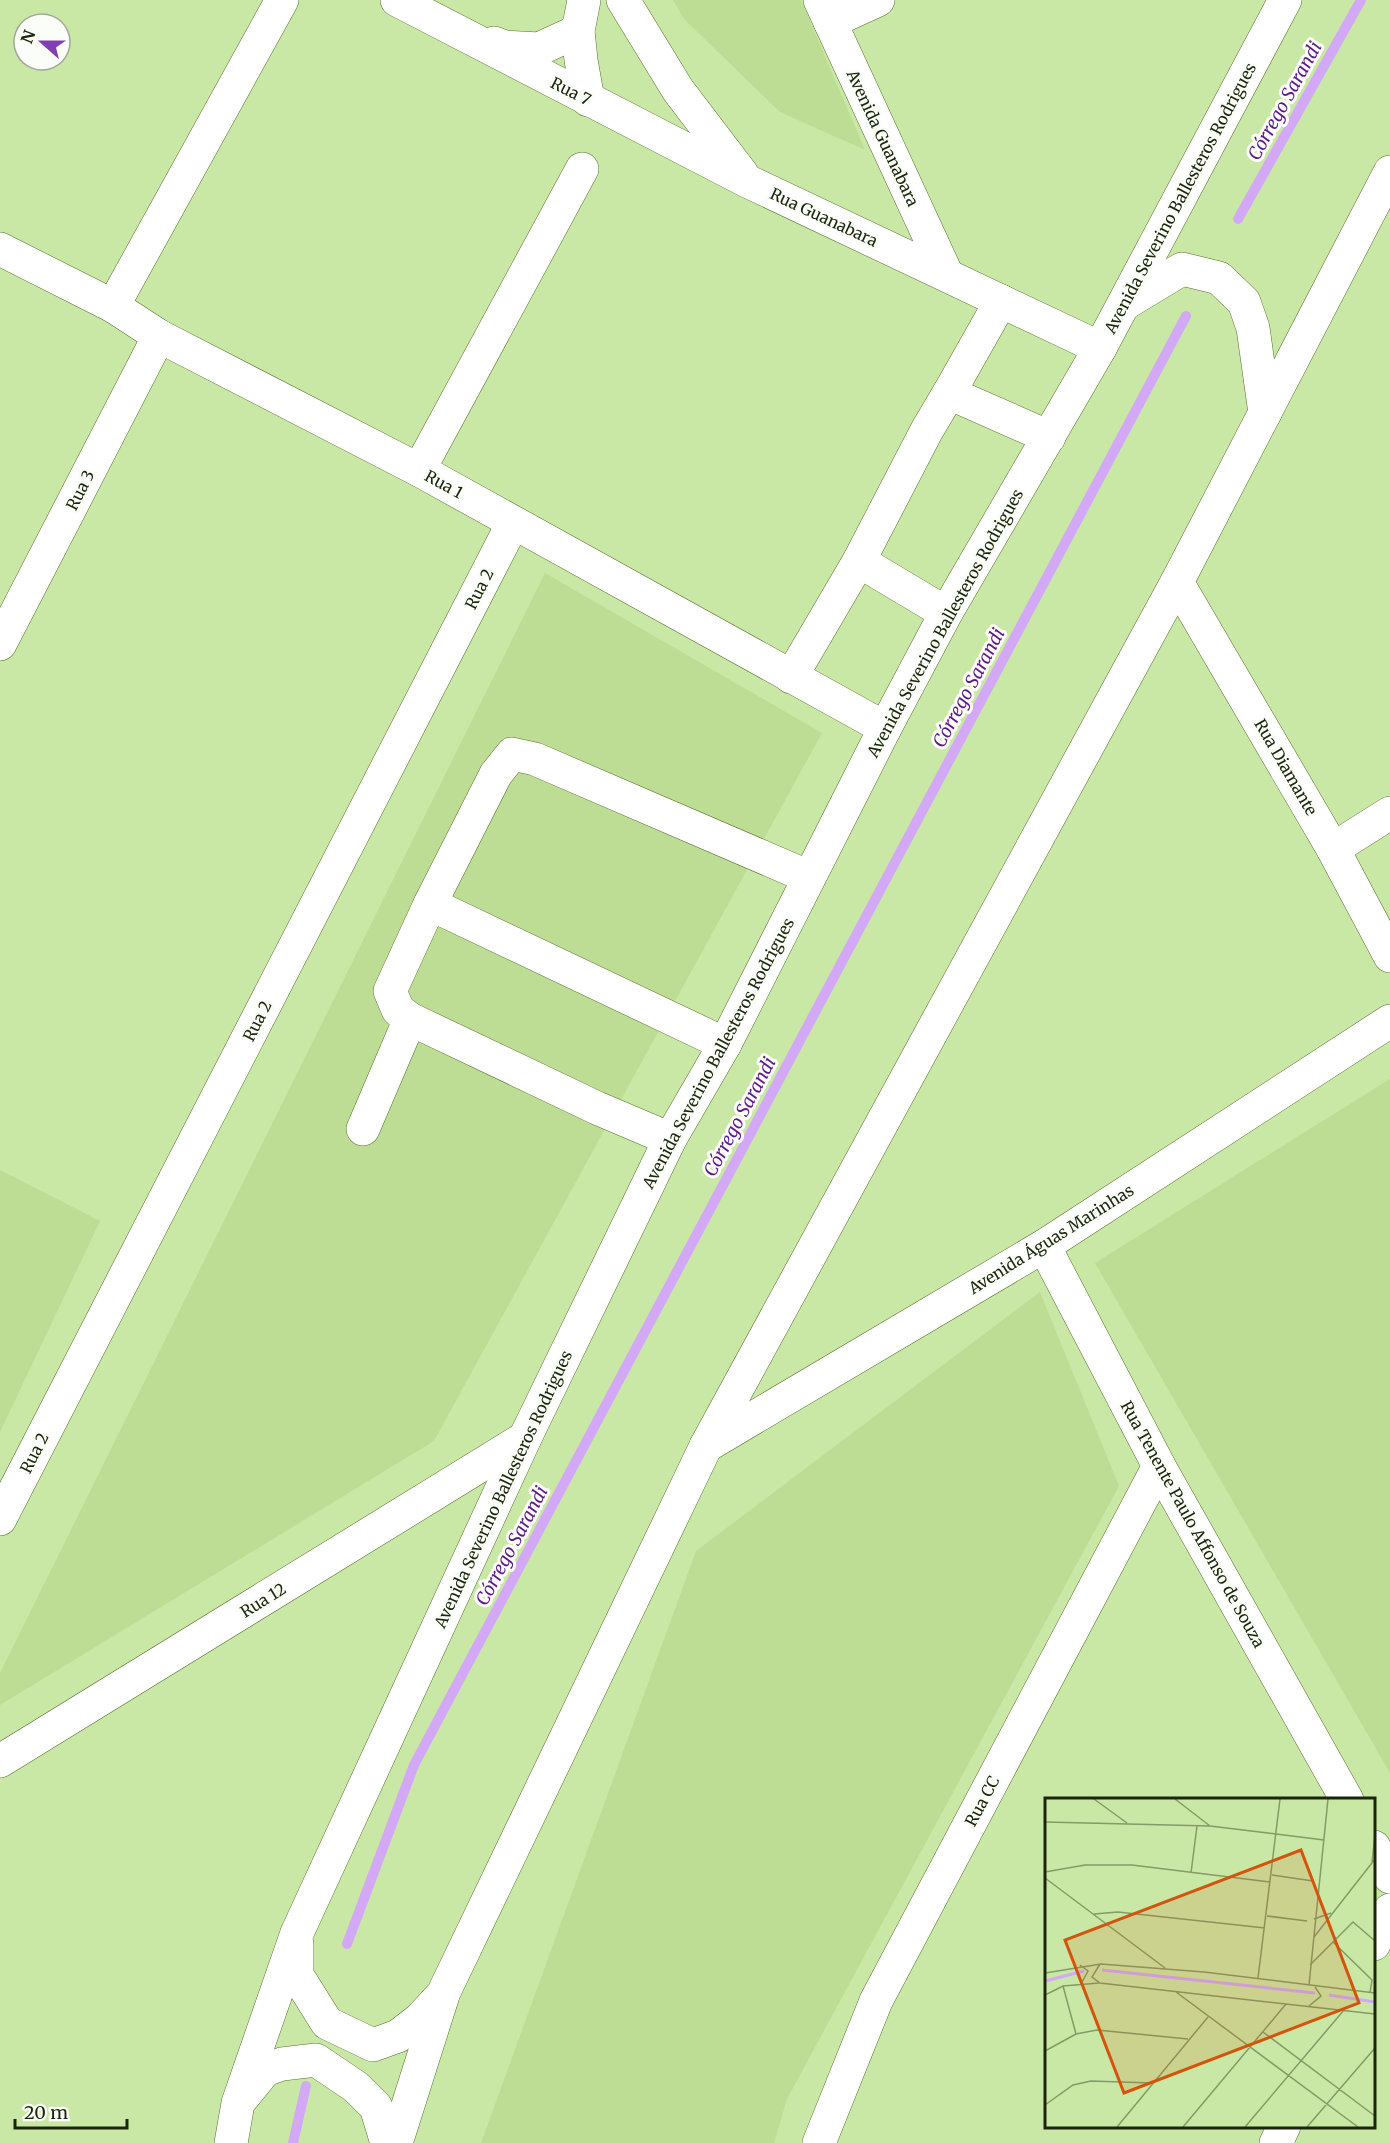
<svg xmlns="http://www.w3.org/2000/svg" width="1390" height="2143" font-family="Merriweather,serif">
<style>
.built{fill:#bcdd93}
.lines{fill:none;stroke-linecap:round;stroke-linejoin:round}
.stream{stroke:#d2a8f7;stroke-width:10}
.minor-casing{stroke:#577132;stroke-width:34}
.major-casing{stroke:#577132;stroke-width:34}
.minor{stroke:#fff;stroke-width:33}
.major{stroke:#fff;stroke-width:33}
.labels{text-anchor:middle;stroke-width:6;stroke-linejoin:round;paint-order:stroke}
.street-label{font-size:16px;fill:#1a250b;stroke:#fbfef8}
.water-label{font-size:18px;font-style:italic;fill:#5f178c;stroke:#fbfef8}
.inset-river{fill:none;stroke:#d2a8f7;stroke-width:3}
.inset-road{fill:none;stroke:#849a67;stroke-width:1.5}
.view{fill:#d3540c;fill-opacity:0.15;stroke:#d3540c;stroke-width:3}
.inset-edge{fill:none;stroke:#1a250b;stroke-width:3}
</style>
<rect width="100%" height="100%" fill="#cae8a5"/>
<g class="built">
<polygon points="673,0 801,0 865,150 780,112 684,19"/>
<polygon points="545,573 822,733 434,1441 0,1705 0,1673"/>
<polygon points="1390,1079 1390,1773 1095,1263"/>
<polygon points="0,1170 100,1221 0,1432"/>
<polygon points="1040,1292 1119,1486 787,2099 774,2143 481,2143 696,1551"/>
</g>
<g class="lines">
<g class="stream">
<polyline points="1238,219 1361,0"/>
<polyline points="347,1944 414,1765 1186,316"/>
<polyline points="293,2143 306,2086"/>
</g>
<defs>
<g id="minor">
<polyline points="397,0 747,181 1100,348"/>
<polyline points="584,0 578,31 581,60 588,100"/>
<polyline points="623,0 678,90 742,174"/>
<polyline points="820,0 947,275"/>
<polyline points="830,22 878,0"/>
<polyline points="494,43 505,47 539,49 578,31"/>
<polyline points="0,249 113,306 159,336 419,470 885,728"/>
<polyline points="113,306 282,0"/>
<polyline points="949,393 1001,301"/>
<polyline points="419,470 582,169"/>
<polyline points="1177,582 1333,849 1390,956"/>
<polyline points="946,613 859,561 927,430 949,393 1049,437"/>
<polyline points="0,644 159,336"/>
<polyline points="791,677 859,561"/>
<polyline points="1333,849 1390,813"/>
<polyline points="430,904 390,991 398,1010 410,1019 597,1108 670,1139"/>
<polyline points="725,1044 430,904 496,774 512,754 535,759 809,877"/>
<polyline points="363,1129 410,1019"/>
<polyline points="1044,1246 1159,1466 1347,1800"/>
<polyline points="706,1446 1044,1246 1390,1021"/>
<polyline points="0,1519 513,523"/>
<polyline points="0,1761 525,1438"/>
<polyline points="1374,1847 1390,1877"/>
<polyline points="1374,1944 1390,1910"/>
<polyline points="819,2143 876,2001 1159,1466"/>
<polyline points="1276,2143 1284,2126"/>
</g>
<g id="major">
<polyline points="1124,304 1182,269 1219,278 1244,302 1253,328 1265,413"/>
<polyline points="297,1944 297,1975 327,2023 373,2045 398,2036 420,2019 443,1994 706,1446 1177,582 1390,172"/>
<polyline points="243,2097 265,2070 282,2064 316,2060 356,2087 376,2107 387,2143"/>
<polyline points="231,2143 238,2103 297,1933 525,1438 670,1139 725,1044 885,728 946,613 1100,348 1285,0"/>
<polyline points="396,2143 442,1998"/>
</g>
</defs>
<use href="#minor" class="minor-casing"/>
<use href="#major" class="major-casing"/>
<use href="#minor" class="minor"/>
<use href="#major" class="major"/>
</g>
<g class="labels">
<g class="street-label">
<text transform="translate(571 91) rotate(27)" y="6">Rua 7</text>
<text transform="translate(883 138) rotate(65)" y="6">Avenida Guanabara</text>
<text transform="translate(1180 198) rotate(-62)" y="6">Avenida Severino Ballesteros Rodrigues</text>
<text transform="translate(824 217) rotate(25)" y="6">Rua Guanabara</text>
<text transform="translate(444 484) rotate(29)" y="6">Rua 1</text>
<text transform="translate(80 490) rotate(-63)" y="6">Rua 3</text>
<text transform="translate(479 589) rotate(-63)" y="6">Rua 2</text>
<text transform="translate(945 623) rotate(-61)" y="6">Avenida Severino Ballesteros Rodrigues</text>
<text transform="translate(1286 767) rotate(60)" y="6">Rua Diamante</text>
<text transform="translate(257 1021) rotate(-63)" y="6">Rua 2</text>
<text transform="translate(718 1053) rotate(-62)" y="6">Avenida Severino Ballesteros Rodrigues</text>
<text transform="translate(1051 1239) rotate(-32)" y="6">Avenida Águas Marinhas</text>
<text transform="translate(34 1453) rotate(-63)" y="6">Rua 2</text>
<text transform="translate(503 1489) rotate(-65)" y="6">Avenida Severino Ballesteros Rodrigues</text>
<text transform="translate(1193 1524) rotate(61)" y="6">Rua Tenente Paulo Affonso de Souza</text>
<text transform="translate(263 1600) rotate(-32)" y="6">Rua 12</text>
<text transform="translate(982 1801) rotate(-62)" y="6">Rua CC</text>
</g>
<g class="water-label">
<text transform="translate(1285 101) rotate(-61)" y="6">Córrego Sarandi</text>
<text transform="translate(969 688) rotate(-62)" y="6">Córrego Sarandi</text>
<text transform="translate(740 1117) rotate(-62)" y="6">Córrego Sarandi</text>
<text transform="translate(512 1546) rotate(-62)" y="6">Córrego Sarandi</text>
</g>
</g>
<g transform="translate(1045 1798)">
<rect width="330" height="330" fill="#cae8a5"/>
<path class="inset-river" d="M57,172L270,195M0,183L39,173M284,197L330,204"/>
<path class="inset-road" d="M49,1L82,25M130,1L165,28M0,24L165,28L279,42M327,64L330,37M0,74L40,67H87L225,84M146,75L152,28M227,77L268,83M0,80L120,170M49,116L73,114L220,130M222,118L262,123M269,121L286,115M269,139L330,61M288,144L327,182L325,195M55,166L47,179L55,185L330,216M35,167L43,173L36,186M265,167L308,124L330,143M0,175L56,166L159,174L330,195M213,180L235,1M264,187L283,1M18,188L31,236M131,194L313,329M0,197L18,188L54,185M264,208L276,198L270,189M218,234L330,318M0,253L31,236L52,232L143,241M0,307L28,287L46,283L107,285M72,329L163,219M138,329L241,206M200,329L299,212M262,329L330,250"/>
<path class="view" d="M256,52L314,205L79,295L20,142Z"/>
<rect width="330" height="330" class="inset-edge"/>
</g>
<g transform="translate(42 42) rotate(291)"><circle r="28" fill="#fbfef8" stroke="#a1a799" stroke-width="1.5"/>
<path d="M0-4.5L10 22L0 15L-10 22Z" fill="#823fb3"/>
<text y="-9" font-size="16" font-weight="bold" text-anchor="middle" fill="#1a250b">N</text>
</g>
<path d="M15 2119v9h112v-9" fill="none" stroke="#1a250b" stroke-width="3"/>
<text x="24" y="2119" font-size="18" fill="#1a250b" stroke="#fbfef8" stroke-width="4.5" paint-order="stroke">20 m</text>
</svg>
